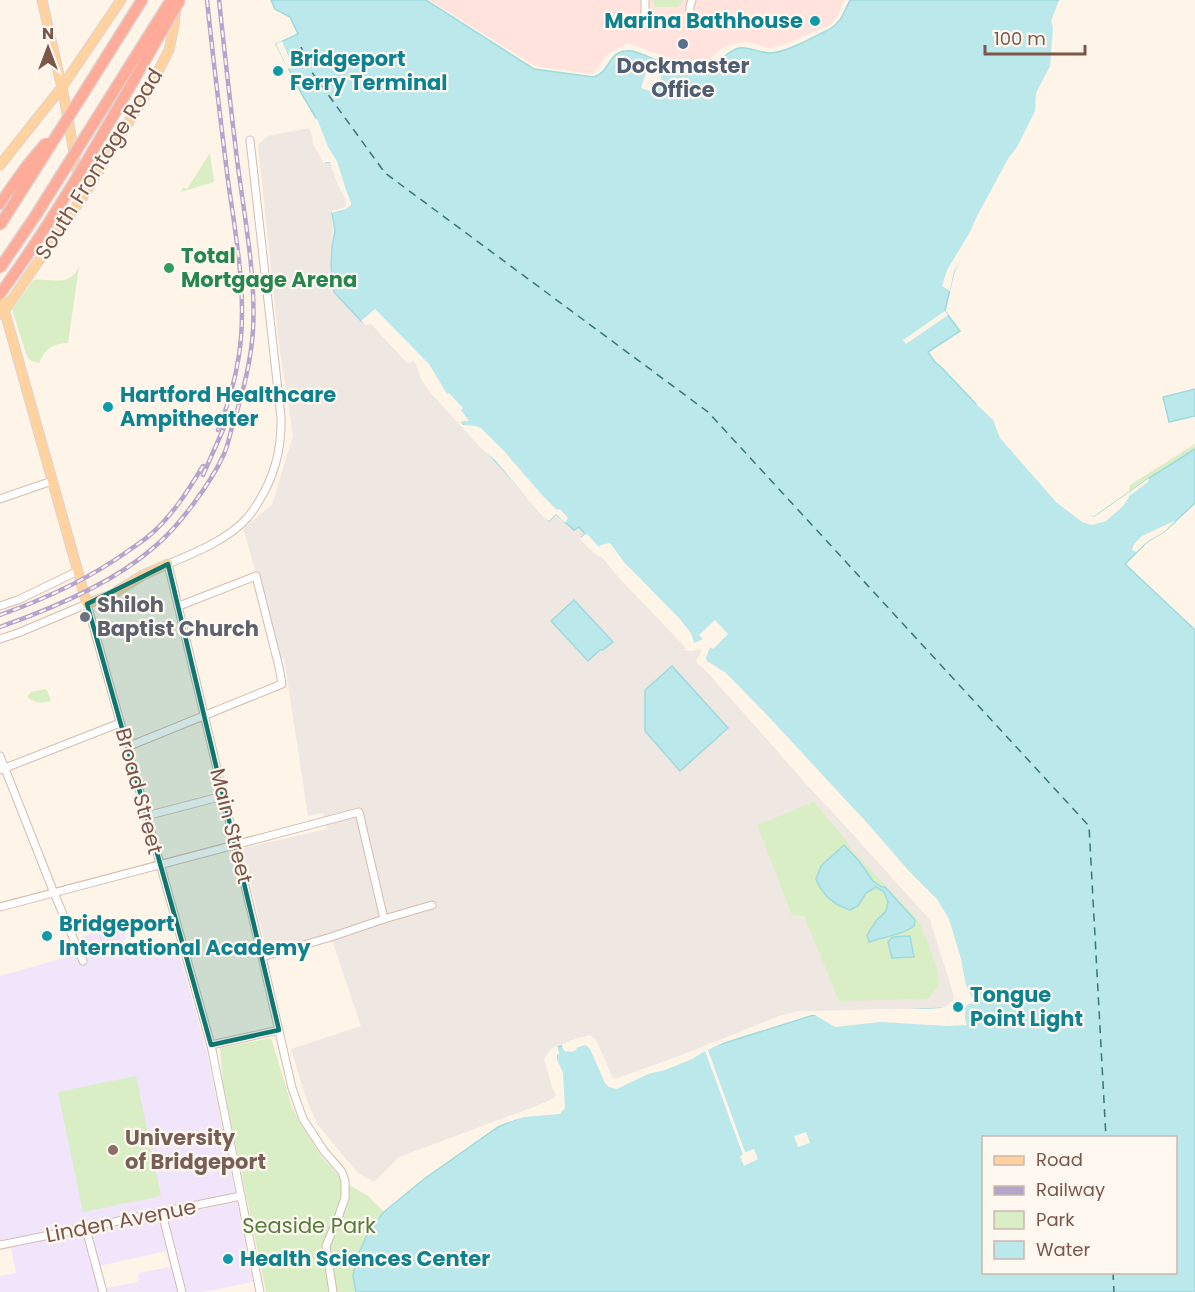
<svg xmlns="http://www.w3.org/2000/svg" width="1195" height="1292" font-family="Poppins,sans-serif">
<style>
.commercial{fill:#ffe3dc}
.industrial{fill:#efe7e2}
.education{fill:#f1e5fb;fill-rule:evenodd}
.green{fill:#d9eec4}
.water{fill:#bae8eb;stroke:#9fdade;stroke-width:1.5;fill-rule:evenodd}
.pier{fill:#fef4e8}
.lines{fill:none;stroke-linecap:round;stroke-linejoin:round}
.ferry{stroke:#38767b;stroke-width:1.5;stroke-dasharray:8 6;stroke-linecap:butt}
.minor-casing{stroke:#d5bcaf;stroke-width:9}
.major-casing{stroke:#ddd3d0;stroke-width:11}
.highway-casing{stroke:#ddd3d0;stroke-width:13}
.minor{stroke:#fff;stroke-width:7}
.major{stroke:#ffd29f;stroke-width:9}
.highway{stroke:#feab9a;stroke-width:10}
.rail-casing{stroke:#b5a4cb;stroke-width:4.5}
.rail{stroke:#fff8f1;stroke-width:2;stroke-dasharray:7;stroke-linecap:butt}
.highway-bridge-casing{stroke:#ddd3d0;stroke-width:13;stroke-linecap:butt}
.highway-bridge{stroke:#feab9a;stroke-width:10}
.marked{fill:#0f766e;fill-opacity:0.2;stroke:#0f766e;stroke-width:4.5;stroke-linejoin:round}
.culture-dot{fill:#0f9aa8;stroke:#fff8f1;stroke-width:2}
.service-dot{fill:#5c6f8a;stroke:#fff8f1;stroke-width:2}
.leisure-dot{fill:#2e9e5b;stroke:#fff8f1;stroke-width:2}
.worship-dot{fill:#6b7280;stroke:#fff8f1;stroke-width:2}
.education-dot{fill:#8d6e63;stroke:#fff8f1;stroke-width:2}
.labels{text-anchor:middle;stroke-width:4.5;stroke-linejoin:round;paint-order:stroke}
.culture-label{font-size:21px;font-weight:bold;fill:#0d838f;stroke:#fff8f1;text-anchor:start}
.service-label{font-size:21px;font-weight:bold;fill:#4e5e75;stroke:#fff8f1}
.street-label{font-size:21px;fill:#7c5649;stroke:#fff8f1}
.leisure-label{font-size:21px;font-weight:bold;fill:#27864d;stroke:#fff8f1;text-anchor:start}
.worship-label{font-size:21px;font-weight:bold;fill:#5b616d;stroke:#fff8f1;text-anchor:start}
.education-label{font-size:21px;font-weight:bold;fill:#785e54;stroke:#fff8f1;text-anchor:start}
.park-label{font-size:21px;fill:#557d3c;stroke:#fff8f1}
</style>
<rect width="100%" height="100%" fill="#fef4e8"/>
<polygon class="commercial" points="429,0 844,0 838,16 830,25 780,46 769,48 745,41 724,47 703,64 689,65 628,43 609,53 592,74 535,66"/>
<polygon class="industrial" points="309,128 323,163 331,162 348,207 332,213 334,292 362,322 372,322 413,357 482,445 549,521 556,514 574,530 579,526 585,534 582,536 705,649 699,662 806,784 932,919 957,996 948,1008 925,1012 799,1011 779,1016 615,1082 560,1097 399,1157 374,1182 357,1172 317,1124 305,1095 291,1049 361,1026 331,937 268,956 242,850 244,848 327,829 323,813 308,816 284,658 281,659 243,528 272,505 293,436 279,344 258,145 268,136"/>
<path class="education" d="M121,921L126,939L123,941L130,956L176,943L207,1052L253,1282L203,1292H0V1276L16,1273L11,1248L0,1250V976L82,953L77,939ZM166,1251L170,1267L138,1273L139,1282L106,1288L100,1266Z"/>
<g class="green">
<polygon points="653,0 683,0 678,7 655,7"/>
<polygon points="210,153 214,182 181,192 183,187 187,189"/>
<path d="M79,267L68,343C52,344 46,348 39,363C32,361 29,361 26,354L12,309L33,280C45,278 64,285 73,275C76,273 77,270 79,267Z"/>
<polygon points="1195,444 1195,454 1128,499 1130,485"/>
<path d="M44,689L47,690L51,701C41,704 36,703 27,697L31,692Z"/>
<polygon points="814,802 845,839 851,849 918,920 928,942 937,970 939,985 929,998 925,999 839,1001 804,916 792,915 757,825"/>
<polygon points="271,1038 292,1107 300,1123 321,1156 343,1181 368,1196 384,1212 369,1231 353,1276 356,1292 266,1292 223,1083 220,1048"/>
<polygon points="136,1076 161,1196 83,1212 58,1092"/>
</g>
<g class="water">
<path d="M271,0H426L534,69L594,77C612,71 607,48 633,51C658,59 687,78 712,66C722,61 728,50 739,48C749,46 759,53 770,53C786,53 815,36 830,29C842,21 844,12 850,0H1063L1054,28L1053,61L1040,91L1036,112L1010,167L954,271L945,311L960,331L928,352L935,362L943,369L976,404L982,403L1003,433L1079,514L1094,517L1149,478L1195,449V503L1164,532L1148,541L1125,564L1195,630V1292H356L353,1276L356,1259L369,1231L384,1212L424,1179L498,1127L533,1112L560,1097L554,1083L558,1047L561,1046L563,1048L591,1038L604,1066L615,1082L702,1050L817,1014L948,1008L957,996L932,919L699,662L705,651L701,646L691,648L582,537L585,534L579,527L574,530L556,514L549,521L431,389L419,365L372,322H362L334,292L331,266L332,247L335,231L332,213L347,208L349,202L331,162H326L314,131L316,118L301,93L276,44L298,34L290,17L275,9ZM984,1138H1176V1272H984Z"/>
<polygon points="1195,389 1195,416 1169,422 1163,397"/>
<polygon points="574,600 613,642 603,650 600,650 588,661 551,621"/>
<polygon points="672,666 728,728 680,771 645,731 645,690"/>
<path d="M844,845L859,861L873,881L882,887H885L915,920L914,926C905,934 881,938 869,942L867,935L876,921L886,911L888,902L884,892L876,887L866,893L858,906L850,910C833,904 823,896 816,879L821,866Z"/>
<polygon points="910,936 914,957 892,958 888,942 893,937"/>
</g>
<g class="pier">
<polygon points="1059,0 1066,0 1057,29 1056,62 1052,75 1043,92 1039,107 1039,113 1012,168 971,245 954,271 950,291 942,286 947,270 970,232 977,216 1009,157 1017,147 1035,111 1036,93 1050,66 1053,27 1051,21"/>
<polygon points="282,41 293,67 288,69 276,44"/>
<polygon points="649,63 664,68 656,93 641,88"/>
<polygon points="316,118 318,121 328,147 337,161 345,187 351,203 351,205 346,209 332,213 332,211 345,207 347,202 338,185 330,162 323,162 313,144 311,131 312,123"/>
<polygon points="375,309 429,364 447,394 449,393 463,408 461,410 469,421 462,421 461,422 463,425 476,426 481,428 504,451 542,495 556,509 558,510 560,509 568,518 566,522 564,522 556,514 549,521 542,516 495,460 480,447 429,391 421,379 416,364 413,361 410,363 407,363 371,324 366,325 361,321"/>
<polygon points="945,311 948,315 906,344 903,340"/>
<polygon points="982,400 985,401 1005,423 1006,432 1079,510 1094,517 1149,478 1148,482 1129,496 1128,499 1122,507 1106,521 1092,525 1082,522 1056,502 1000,438 993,420 976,404"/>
<polygon points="1176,520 1164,532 1148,541 1136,552 1132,550 1134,544 1142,536"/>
<polygon points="585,534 588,535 599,547 601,545 610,543 624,562 679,618 691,633 694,643 703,639 699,635 715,620 728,634 713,649 710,647 706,658 707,661 726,673 768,716 869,825 908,870 937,899 949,919 961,959 966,985 974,1002 967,1005 965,1009 965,1019 967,1025 947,1026 880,1022 835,1027 815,1015 807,1014 817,1011 880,1009 925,1009 941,1008 947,1006 953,1000 954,996 930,920 703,668 697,664 696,661 702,650 699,649 691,651 684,650 683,649 686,649 686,648 620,579 603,559 594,553 580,539"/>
<polygon points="590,1035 596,1040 612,1076 615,1079 701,1048 740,1035 708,1050 745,1152 754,1149 758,1159 744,1166 740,1156 743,1155 705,1051 692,1059 665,1070 648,1074 617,1089 609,1087 605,1083 590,1049 586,1045 582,1046 576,1048 577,1050 570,1052 569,1051 565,1052 562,1047 563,1044 574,1039"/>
<polygon points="555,1046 558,1047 559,1054 557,1055 557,1059 563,1073 565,1108 560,1114 524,1117 493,1127 554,1098 556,1095 551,1084 544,1059 548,1053"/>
<polygon points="806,1132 810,1143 798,1147 794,1136"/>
</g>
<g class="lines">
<g class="ferry">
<polyline points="301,47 311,71 385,173 708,412 1089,826 1106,1138"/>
<polyline points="1113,1272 1114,1292"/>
</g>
<defs>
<g id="minor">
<polyline points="645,0 645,17"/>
<polyline points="690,17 690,6 692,0"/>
<path d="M250,140L281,417C282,448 275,475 259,501C256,506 252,512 248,517C229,539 195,553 168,564L262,957L292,1088L303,1119L324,1151L342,1172L345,1181V1198L339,1215L326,1246L333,1292"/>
<polyline points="0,499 52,481"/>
<polyline points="0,606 18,600 78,571"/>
<polyline points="0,639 18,633 87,604 211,1045 260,1292"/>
<polyline points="127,747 282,684 279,667 256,576 179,606"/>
<polyline points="0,756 54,893 83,961"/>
<polyline points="0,770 120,723"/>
<polyline points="146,816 223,796"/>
<polyline points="0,907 359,812 384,919"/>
<polyline points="262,957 331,937 384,919 432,905"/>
<polyline points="211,1045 279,1030"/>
<polyline points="162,1213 182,1292"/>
<polyline points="86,1229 103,1292"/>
<polyline points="0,1245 241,1196"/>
</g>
<g id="major">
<polyline points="42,0 64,97 82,198"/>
<polyline points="0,165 62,87 121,0"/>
<polyline points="0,295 87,604 111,595 143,575 168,564"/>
<polyline points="2,314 82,198 149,89 169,50 174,26 176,8"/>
</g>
<g id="highway">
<polyline points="71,113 142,0"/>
<polyline points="0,204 9,191"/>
</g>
</defs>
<use href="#minor" class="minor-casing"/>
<use href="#major" class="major-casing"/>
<use href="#highway" class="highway-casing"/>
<use href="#minor" class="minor"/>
<use href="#major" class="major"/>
<use href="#highway" class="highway"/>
<defs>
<g id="rail">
<path d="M207,0C213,58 220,115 227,173C235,233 248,295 239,355C235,381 228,406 218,430"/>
<polyline points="203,475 226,423"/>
<path d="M0,615C45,599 89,579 128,551C135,546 143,541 150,535C172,516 188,491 203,466"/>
<path d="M0,627C51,609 112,584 153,548C178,528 211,483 224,454C228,445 230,434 233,424C243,393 251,363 253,330C256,277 245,220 238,167C231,112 225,56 219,0"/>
</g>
</defs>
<use href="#rail" class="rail-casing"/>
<use href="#rail" class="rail"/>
<defs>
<g id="highway-bridge">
<polyline points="9,191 26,167 46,143"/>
<polyline points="0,225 71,113"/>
<polyline points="0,268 36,215 171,0"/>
<path d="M0,294C68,201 122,99 180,0"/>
</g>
</defs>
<use href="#highway-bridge" class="highway-bridge-casing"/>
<use href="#highway-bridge" class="highway-bridge"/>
</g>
<path class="marked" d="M168,564L279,1030L211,1045L87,604Z"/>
<g class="culture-dot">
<circle cx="815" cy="21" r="6"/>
<circle cx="278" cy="71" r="6"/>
<circle cx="108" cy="407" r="6"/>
<circle cx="47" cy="936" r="6"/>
<circle cx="958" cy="1007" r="6"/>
<circle cx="228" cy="1259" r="6"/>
</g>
<circle class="service-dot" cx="683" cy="44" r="6"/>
<circle class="leisure-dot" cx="169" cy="268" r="6"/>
<circle class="worship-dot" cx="85" cy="617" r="6"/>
<circle class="education-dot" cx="113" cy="1150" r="6"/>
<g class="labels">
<g class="culture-label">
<text x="803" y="28" text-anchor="end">Marina Bathhouse</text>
<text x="290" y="66">Bridgeport<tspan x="290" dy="24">Ferry Terminal</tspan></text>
<text x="120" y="402">Hartford Healthcare<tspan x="120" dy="24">Ampitheater</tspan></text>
<text x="59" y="931">Bridgeport<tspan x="59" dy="24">International Academy</tspan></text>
<text x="970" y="1002">Tongue<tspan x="970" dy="24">Point Light</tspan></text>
<text x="240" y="1266">Health Sciences Center</text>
</g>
<g class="service-label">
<text x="683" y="73">Dockmaster<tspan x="683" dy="24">Office</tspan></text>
</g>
<g class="street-label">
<text transform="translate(99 164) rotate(-58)" y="7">South Frontage Road</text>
<text transform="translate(139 791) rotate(75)" y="7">Broad Street</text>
<text transform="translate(231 826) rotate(76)" y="7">Main Street</text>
<text transform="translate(121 1221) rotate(-11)" y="7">Linden Avenue</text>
</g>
<g class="leisure-label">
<text x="181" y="263">Total<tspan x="181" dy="24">Mortgage Arena</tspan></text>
</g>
<g class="worship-label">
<text x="97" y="612">Shiloh<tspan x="97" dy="24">Baptist Church</tspan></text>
</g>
<g class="education-label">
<text x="125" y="1145">University<tspan x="125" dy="24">of Bridgeport</tspan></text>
</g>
<g class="park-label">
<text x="309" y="1233">Seaside Park</text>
</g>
</g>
<rect x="982" y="1136" width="195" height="138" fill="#fff8f1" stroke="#cbb7ae" stroke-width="1.5"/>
<rect x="994" y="1156" width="30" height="9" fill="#ffd29f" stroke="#cbb7ae" stroke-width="1.5"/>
<text x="1036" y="1166" font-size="18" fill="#7c5649">Road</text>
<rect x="994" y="1186" width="30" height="9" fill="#b5a4cb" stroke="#cbb7ae" stroke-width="1.5"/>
<text x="1036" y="1196" font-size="18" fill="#7c5649">Railway</text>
<rect x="994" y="1211" width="30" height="18" fill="#d9eec4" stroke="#cbb7ae" stroke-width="1.5"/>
<text x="1036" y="1226" font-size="18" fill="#7c5649">Park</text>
<rect x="994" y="1241" width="30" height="18" fill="#bae8eb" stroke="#cbb7ae" stroke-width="1.5"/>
<text x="1036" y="1256" font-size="18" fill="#7c5649">Water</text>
<g transform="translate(48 48)" stroke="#fff8f1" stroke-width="4.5" paint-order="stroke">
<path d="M0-4.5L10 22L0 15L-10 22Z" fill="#7c5649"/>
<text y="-9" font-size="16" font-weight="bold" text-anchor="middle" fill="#7c5649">N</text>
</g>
<path d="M985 45v9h100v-9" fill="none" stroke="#7c5649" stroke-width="3"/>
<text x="994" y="45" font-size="18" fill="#7c5649" stroke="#fff8f1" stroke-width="4.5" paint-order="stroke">100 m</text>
</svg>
